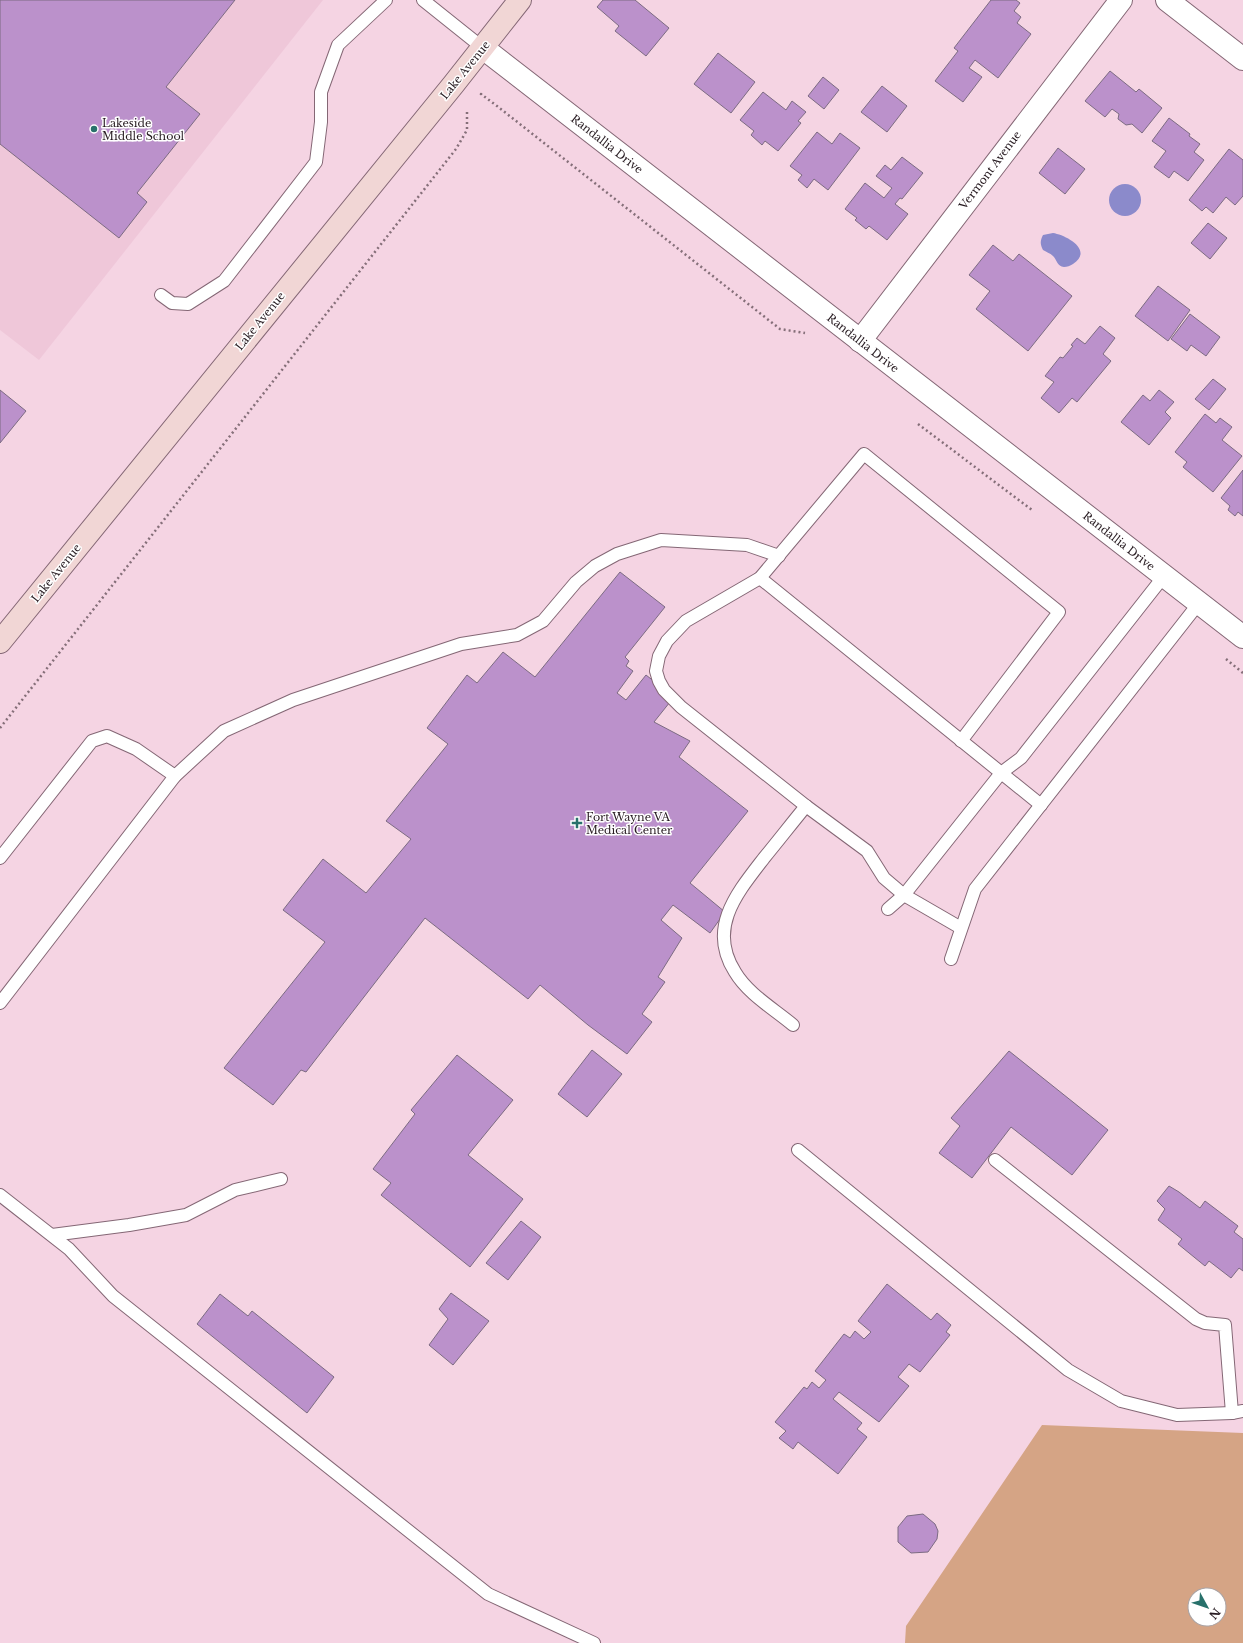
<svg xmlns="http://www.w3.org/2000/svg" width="1243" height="1643" font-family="'Libre Baskerville',serif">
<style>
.built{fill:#efc7d9}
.green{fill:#d5a485;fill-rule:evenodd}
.water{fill:#8b8acb}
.building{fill:#bb91cb;stroke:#7c6b82}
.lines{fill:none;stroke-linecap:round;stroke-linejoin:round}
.lane-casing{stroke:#846775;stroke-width:14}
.street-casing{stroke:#846775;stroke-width:24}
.secondary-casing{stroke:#846775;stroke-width:24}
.path{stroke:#856f79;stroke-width:2.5;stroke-dasharray:2 3;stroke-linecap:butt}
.lane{stroke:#fff;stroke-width:12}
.street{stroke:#fff;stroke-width:22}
.secondary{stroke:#f1d6d5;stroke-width:22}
.poi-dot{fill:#28716b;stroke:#fff;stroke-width:1.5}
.labels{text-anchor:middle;stroke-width:3;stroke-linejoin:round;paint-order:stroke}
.street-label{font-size:11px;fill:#271b21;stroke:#fff}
.poi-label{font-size:11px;fill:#271b21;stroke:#fff;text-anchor:start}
</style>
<rect width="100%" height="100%" fill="#f5d4e3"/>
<polygon class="built" points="0,0 323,0 39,360 0,330"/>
<path class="green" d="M1042,1425L1243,1433V1643H905L906,1626ZM1195,1595H1219V1619H1195Z"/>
<g class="water">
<circle cx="1125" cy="200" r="16"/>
<path d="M1053,233C1066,235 1094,250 1073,264C1070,266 1067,267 1064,267C1057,266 1057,260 1053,256C1050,253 1046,252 1043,250C1040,244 1040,241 1043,235Z"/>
</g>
<g class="building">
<polygon points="0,0 235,0 166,87 200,114 137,193 147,202 119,238 0,144"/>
<polygon points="603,0 635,0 669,28 646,56 615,31 619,26 597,7"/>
<polygon points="991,0 1016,0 1020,3 1014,11 1021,17 1017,23 1031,34 998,78 975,60 969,68 982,77 963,102 935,81 958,51 954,48"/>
<polygon points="718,53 755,82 731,113 694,84"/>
<polygon points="1110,71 1136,92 1139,89 1162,108 1142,133 1132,124 1126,125 1118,119 1119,114 1112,109 1105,117 1085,101"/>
<polygon points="823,77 839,90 824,109 808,96"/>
<polygon points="882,86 907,106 887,132 861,112"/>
<polygon points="763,92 786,110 792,101 806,112 798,121 801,123 778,151 765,141 762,145 751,135 754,131 740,120"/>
<polygon points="1169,118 1190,134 1189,136 1200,144 1194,152 1204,160 1188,181 1174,171 1169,178 1154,167 1166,151 1152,141"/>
<polygon points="817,132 832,144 840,133 860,148 828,190 814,179 807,188 798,180 802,175 790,166"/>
<polygon points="1058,148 1085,169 1065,194 1039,173"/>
<polygon points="1229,149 1243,160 1243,196 1235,205 1226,197 1213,213 1206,207 1202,211 1189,200"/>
<polygon points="902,157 923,173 902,199 900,198 895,204 908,214 887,240 869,226 866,229 855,220 857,218 845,209 865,183 884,198 892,188 876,176 885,165 891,170"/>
<polygon points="1208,223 1227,238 1210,259 1191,243"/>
<polygon points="993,245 1013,261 1019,254 1072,296 1028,351 976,309 990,291 969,275"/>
<polygon points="1158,286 1190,310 1168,341 1135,316"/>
<polygon points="1190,314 1220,337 1206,356 1191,345 1187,351 1171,339"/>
<polygon points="1100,326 1115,338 1103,354 1111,361 1077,402 1072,398 1059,413 1041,398 1054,382 1045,376 1060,357 1063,358 1073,346 1071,345 1077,338 1085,344"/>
<polygon points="1213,379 1226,389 1209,410 1195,399"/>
<polygon points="0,390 26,411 0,443"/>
<polygon points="1159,390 1174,402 1165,412 1171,418 1149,445 1121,422 1143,395 1150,401"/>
<polygon points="1205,414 1216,423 1220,418 1232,427 1222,440 1242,456 1213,492 1183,467 1187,462 1175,452"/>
<polygon points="1243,470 1243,516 1238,512 1235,516 1228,510 1230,506 1221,498"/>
<polygon points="620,572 665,607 625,657 629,661 626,666 633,671 617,693 626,700 646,675 674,697 654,722 690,741 679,757 748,811 690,883 725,912 710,933 673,905 661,920 682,938 658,977 665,982 642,1014 652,1022 627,1054 588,1025 540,985 528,999 425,918 306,1072 301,1070 273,1105 224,1068 325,942 283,910 323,859 366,893 411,839 386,821 448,744 427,728 467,675 477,683 503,652 535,677"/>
<polygon points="592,1050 622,1074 587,1117 558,1094"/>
<polygon points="1009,1051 1108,1130 1072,1175 1011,1127 972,1178 939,1153 960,1126 951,1118"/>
<polygon points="457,1055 513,1100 468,1155 523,1199 470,1267 381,1195 391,1183 373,1169 415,1114 411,1110"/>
<polygon points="1169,1186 1179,1192 1200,1208 1205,1201 1238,1226 1234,1232 1243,1239 1243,1271 1239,1268 1231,1278 1209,1261 1205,1266 1178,1244 1182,1239 1158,1220 1165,1209 1157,1201"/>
<polygon points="521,1221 541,1237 508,1280 486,1263"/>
<polygon points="887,1284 931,1320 937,1313 951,1325 946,1332 950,1335 920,1372 909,1364 898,1377 909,1386 879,1422 839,1392 833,1399 862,1423 857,1429 867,1437 838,1474 798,1442 793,1449 779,1438 786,1431 775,1422 804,1387 807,1389 812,1382 819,1388 826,1380 815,1371 844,1334 850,1338 855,1331 864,1339 871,1332 858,1321"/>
<polygon points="451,1293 489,1321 453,1365 429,1345 448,1319 439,1309"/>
<polygon points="220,1294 248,1316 252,1311 334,1377 307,1413 197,1324"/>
<polygon points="923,1514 935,1524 938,1531 937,1539 928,1552 911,1553 898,1542 898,1527 907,1516"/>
</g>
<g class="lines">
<defs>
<g id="lane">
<polyline points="423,0 483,48"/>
<polyline points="161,295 172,303 188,304 224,281 316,162 321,122 321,92 338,45 386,0"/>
<polyline points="760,578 1041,805"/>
<polyline points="961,741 1059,612 864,454 760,578 686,621 667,641 659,656 656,671 659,681 664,690 681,707 806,806 867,851 884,878 904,895 961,928"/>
<polyline points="0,858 92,741 107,736 136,749 175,776"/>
<polyline points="888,909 904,895 1001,773 1021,758 1164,576"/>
<polyline points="951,959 975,889 1199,603"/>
<polyline points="0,1003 175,776 224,731 293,700 461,644 517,635 543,621 576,582 595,566 617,554 661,540 747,545 779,556"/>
<path d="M793,1025C774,1009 748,994 735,972C707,928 737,893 764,858C778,841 792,823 806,806"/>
<polyline points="798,1150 1068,1370 1121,1401 1177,1415 1232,1413 1243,1411"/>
<polyline points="995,1160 1196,1319 1205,1323 1225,1325 1232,1413"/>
<polyline points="0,1195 69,1249 113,1296 488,1594 594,1643"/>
<polyline points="52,1235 129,1225 186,1215 235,1190 281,1179"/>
</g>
<g id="street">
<polyline points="1167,0 1243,59"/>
<polyline points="483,48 1243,637"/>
<polyline points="860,341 1121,0"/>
</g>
<polyline id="secondary" points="0,642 453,85 520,0"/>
</defs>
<use href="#lane" class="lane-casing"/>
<use href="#street" class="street-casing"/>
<use href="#secondary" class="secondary-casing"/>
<g class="path">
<polyline points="481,95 481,94 497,106 780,329 805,333"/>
<polyline points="918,424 1032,510"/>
<polyline points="1226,659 1243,673"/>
<polyline points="0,728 456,149 467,130 467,111"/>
</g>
<use href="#lane" class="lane"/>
<use href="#street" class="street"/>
<use href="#secondary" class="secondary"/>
</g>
<g class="poi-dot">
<circle cx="94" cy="129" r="4"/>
<path d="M575 817h4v4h4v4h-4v4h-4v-4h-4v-4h4z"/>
</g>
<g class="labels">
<g class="street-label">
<text transform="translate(465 70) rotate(-51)" y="4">Lake Avenue</text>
<text transform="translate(607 144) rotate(38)" y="4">Randallia Drive</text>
<text transform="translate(990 170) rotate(-53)" y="4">Vermont Avenue</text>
<text transform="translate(260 321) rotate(-51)" y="4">Lake Avenue</text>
<text transform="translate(863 343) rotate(38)" y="4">Randallia Drive</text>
<text transform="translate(1119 541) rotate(38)" y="4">Randallia Drive</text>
<text transform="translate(56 573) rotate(-51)" y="4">Lake Avenue</text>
</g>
<g class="poi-label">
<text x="102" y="127">Lakeside<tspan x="102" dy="13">Middle School</tspan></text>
<text x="586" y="821">Fort Wayne VA<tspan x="586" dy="13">Medical Center</tspan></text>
</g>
</g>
<g transform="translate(1207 1607) rotate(130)"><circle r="19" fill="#ffffff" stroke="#a9a4a6"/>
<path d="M0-3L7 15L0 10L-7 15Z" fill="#28716b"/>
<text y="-6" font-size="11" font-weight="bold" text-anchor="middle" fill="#271b21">N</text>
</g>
</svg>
